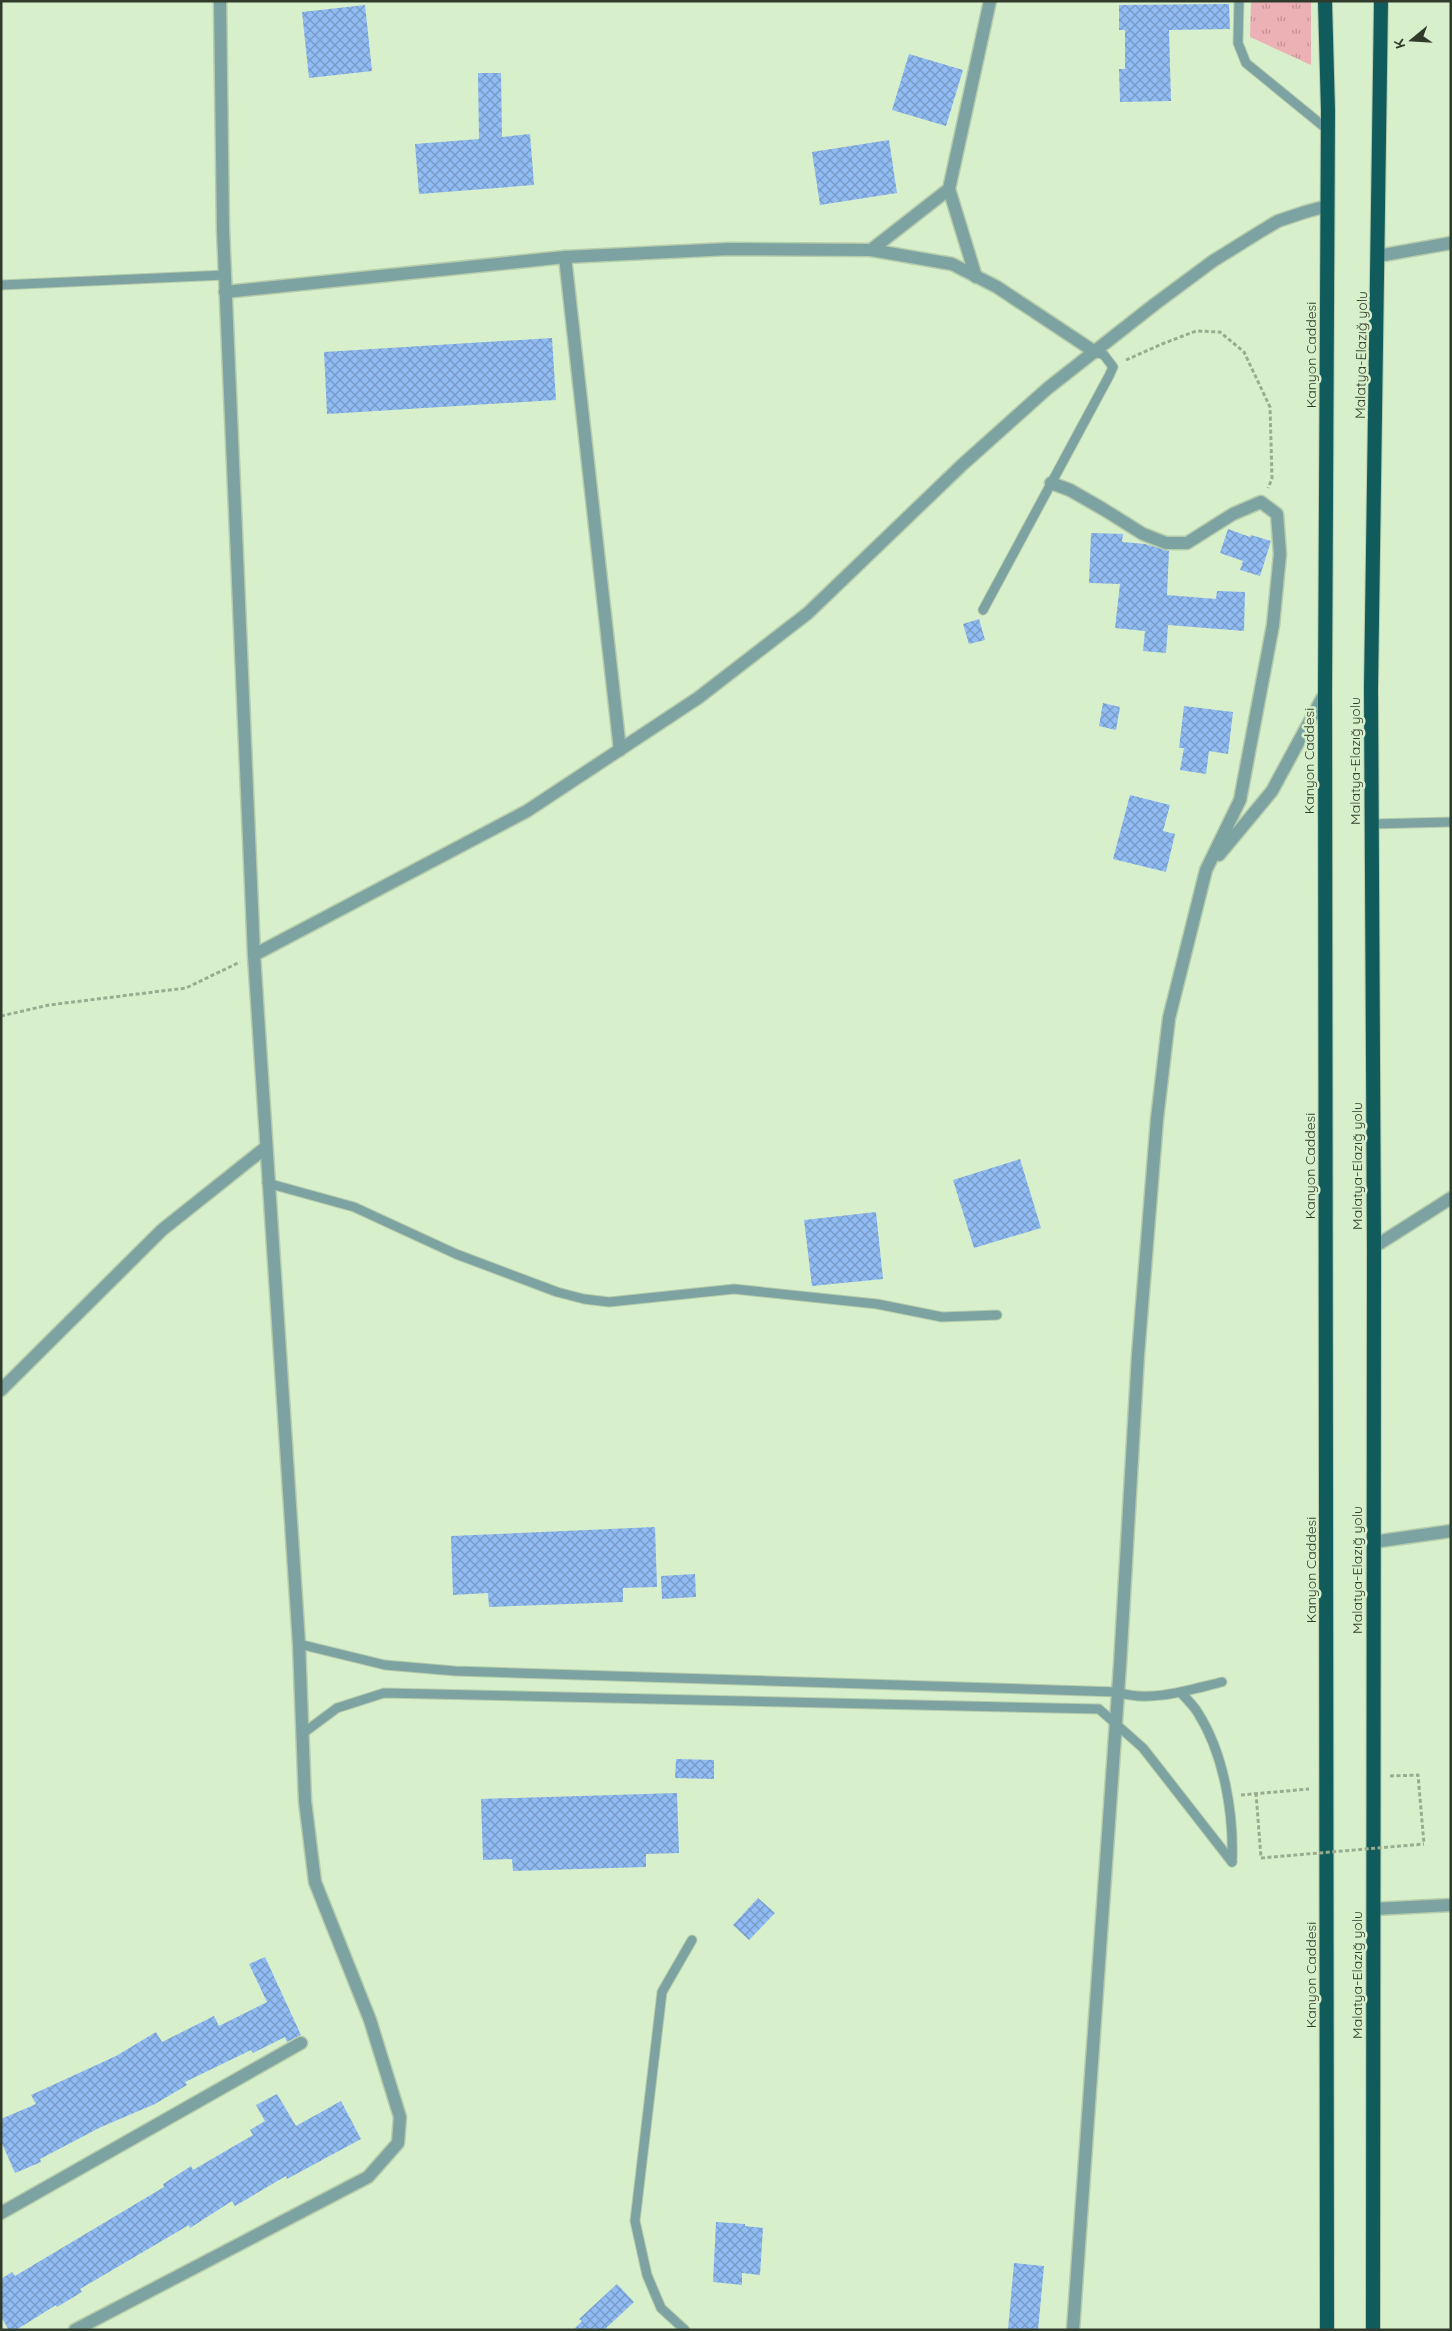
<svg xmlns="http://www.w3.org/2000/svg" width="1452" height="2331" font-family="Quicksand,sans-serif">
<style>
.grass{fill:url(#grass-tufts)}
.building{fill:url(#building-cross-hatch)}
.lines{fill:none;stroke-linecap:round;stroke-linejoin:round}
.service-casing{stroke:#b6ccab;stroke-width:11}
.minor-casing{stroke:#b6ccab;stroke-width:15}
.tertiary-casing{stroke:#b6ccab;stroke-width:15}
.trunk-casing{stroke:#b6ccab;stroke-width:16}
.path{stroke:#99ac90;stroke-width:3;stroke-dasharray:4 2.5;stroke-linecap:butt}
.service{stroke:#7ca2a2;stroke-width:9}
.minor{stroke:#7ca2a2;stroke-width:12}
.tertiary{stroke:#7ca2a2;stroke-width:12}
.trunk{stroke:#105b5c;stroke-width:14}
.path-bridge{stroke:#99ac90;stroke-width:3;stroke-dasharray:4 2.5;stroke-linecap:butt}
.labels{text-anchor:middle;stroke-width:5;stroke-linejoin:round;paint-order:stroke}
.street-label{font-size:14px;fill:#313b2c;stroke:#d7f0cb}
</style>
<defs>
<pattern id="grass-tufts" width="24" height="20" patternUnits="userSpaceOnUse" patternTransform="scale(1.25)"><rect width="24" height="20" fill="#ecb1b4"/><path d="M3 7l-1-3M5 7V3M7 7l1-3M15 17l-1-3M17 17v-4M19 17l1-3" fill="none" stroke="#c09193"/></pattern>
<pattern id="building-cross-hatch" width="8" height="8" patternUnits="userSpaceOnUse" patternTransform="scale(1.25)"><rect width="8" height="8" fill="#90bbf3"/><path d="M0 0l8 8M0 8l8-8" fill="none" stroke="#7699c5"/></pattern>
</defs>
<rect width="100%" height="100%" fill="#d7f0cb"/>
<polygon class="grass" points="1251,1 1311,1 1311,65 1250,37"/>
<g class="building">
<polygon points="1229,4 1230,29 1169,30 1171,101 1120,102 1119,69 1125,69 1125,30 1119,30 1119,5"/>
<polygon points="365,5 372,71 309,78 302,12"/>
<polygon points="909,54 963,70 946,126 892,110"/>
<polygon points="478,73 501,73 502,137 530,134 534,185 419,194 415,144 479,139"/>
<polygon points="889,140 897,193 820,205 812,152"/>
<polygon points="552,338 556,400 327,414 324,352"/>
<polygon points="1228,529 1250,537 1251,535 1271,541 1260,576 1240,570 1243,561 1220,553"/>
<polygon points="1091,533 1123,534 1122,542 1145,544 1169,551 1167,595 1216,599 1217,591 1245,592 1244,631 1168,625 1166,653 1143,651 1145,631 1115,628 1120,584 1089,583"/>
<polygon points="979,619 985,640 969,644 963,624"/>
<polygon points="1103,703 1120,707 1116,730 1099,726"/>
<polygon points="1184,706 1233,712 1228,754 1209,751 1206,774 1180,770 1184,748 1179,748"/>
<polygon points="1130,795 1170,805 1163,831 1175,834 1166,872 1113,859"/>
<polygon points="1020,1159 1041,1228 974,1248 953,1180"/>
<polygon points="876,1212 883,1279 812,1286 804,1220"/>
<polygon points="655,1527 657,1587 623,1588 623,1602 489,1607 488,1593 453,1595 451,1536"/>
<polygon points="695,1574 696,1597 662,1599 661,1576"/>
<polygon points="676,1759 714,1760 714,1779 675,1778"/>
<polygon points="677,1793 679,1853 646,1854 646,1867 513,1871 512,1859 483,1860 481,1799"/>
<polygon points="758,1898 775,1913 749,1940 733,1925"/>
<polygon points="265,1957 301,2035 287,2042 285,2037 253,2053 251,2050 185,2082 187,2085 155,2104 101,2127 40,2159 41,2162 15,2173 1,2141 1,2119 36,2104 31,2095 116,2056 156,2032 162,2042 214,2016 219,2026 267,2002 249,1964"/>
<polygon points="277,2094 296,2126 341,2101 361,2139 287,2179 286,2176 235,2206 232,2201 190,2228 189,2225 80,2289 82,2292 57,2307 56,2305 16,2330 9,2330 1,2317 1,2279 12,2272 15,2276 164,2187 163,2184 191,2166 193,2170 253,2135 250,2130 265,2121 256,2105"/>
<polygon points="716,2222 745,2224 745,2226 763,2228 760,2275 742,2273 742,2285 713,2282"/>
<polygon points="1014,2263 1044,2266 1038,2330 1008,2330"/>
<polygon points="617,2284 634,2302 604,2330 573,2330 582,2321 579,2319"/>
</g>
<g class="lines">
<defs>
<g id="service">
<polyline points="1239,1 1238,43 1246,63 1328,130"/>
<polyline points="1,285 225,275"/>
<polyline points="983,610 1109,376 1113,367 1104,355 1095,352"/>
<polyline points="1372,824 1451,822"/>
<polyline points="267,1183 354,1207 456,1254 557,1292 584,1299 609,1302 734,1289 877,1304 942,1317 997,1315"/>
<path d="M299,1644L385,1665L455,1671L1117,1692C1150,1703 1189,1690 1222,1682"/>
<path d="M1181,1693C1187,1699 1194,1706 1198,1713C1224,1754 1234,1814 1232,1862"/>
<polyline points="302,1734 337,1708 384,1693 1099,1709 1143,1748 1232,1862"/>
<polyline points="685,2330 661,2308 647,2275 635,2221 662,1992 692,1940"/>
</g>
<g id="minor">
<polyline points="949,189 990,1"/>
<polyline points="871,250 949,189 976,277"/>
<polyline points="565,257 620,750"/>
<polyline points="225,292 565,257 729,249 871,250 952,264 997,287 1095,352"/>
<polyline points="1051,483 1070,490 1103,509 1143,534 1166,543 1187,543 1233,514 1261,502 1277,514 1280,554 1273,625 1240,800 1206,870 1169,1018 1157,1119 1138,1355 1120,1665 1073,2330"/>
<polyline points="1219,855 1272,791 1325,693"/>
<polyline points="254,955 527,811 698,698 808,613 962,465 1048,388 1155,304 1213,261 1258,233 1278,221 1305,212 1327,206"/>
<polyline points="1374,1247 1451,1198"/>
<polyline points="1,1390 162,1230 265,1148"/>
<polyline points="1373,1542 1451,1531"/>
<polyline points="1373,1909 1451,1905"/>
<polyline points="1,2213 301,2043"/>
<polyline points="75,2330 368,2177 398,2143 400,2117 370,2020 315,1882 305,1801 299,1644 254,955 223,229 220,1"/>
</g>
<polyline id="tertiary" points="1378,256 1451,243"/>
<g id="trunk">
<polyline points="1325,1 1328,111 1325,693 1327,2330"/>
<polyline points="1373,2330 1374,1247 1371,689 1381,1"/>
</g>
</defs>
<use href="#service" class="service-casing"/>
<use href="#minor" class="minor-casing"/>
<use href="#tertiary" class="tertiary-casing"/>
<use href="#trunk" class="trunk-casing"/>
<g class="path">
<polyline points="1126,360 1162,344 1196,331 1220,332 1244,352 1270,407 1272,479 1268,488"/>
<polyline points="1,1016 49,1005 186,988 240,962"/>
<polyline points="1390,1776 1418,1775 1424,1844"/>
<polyline points="1256,1793 1261,1858"/>
<polyline points="1241,1795 1309,1789"/>
</g>
<use href="#service" class="service"/>
<use href="#minor" class="minor"/>
<use href="#tertiary" class="tertiary"/>
<use href="#trunk" class="trunk"/>
<polyline class="path-bridge" points="1261,1858 1424,1844"/>
</g>
<g class="labels">
<g class="street-label">
<text transform="translate(1311 355) rotate(-90)" y="5">Kanyon Caddesi</text>
<text transform="translate(1361 355) rotate(-89)" y="5">Malatya-Elazığ yolu</text>
<text transform="translate(1309 761) rotate(-90)" y="5">Kanyon Caddesi</text>
<text transform="translate(1355 761) rotate(-90)" y="5">Malatya-Elazığ yolu</text>
<text transform="translate(1310 1166) rotate(-90)" y="5">Kanyon Caddesi</text>
<text transform="translate(1357 1166) rotate(-90)" y="5">Malatya-Elazığ yolu</text>
<text transform="translate(1311 1570) rotate(-90)" y="5">Kanyon Caddesi</text>
<text transform="translate(1357 1570) rotate(-90)" y="5">Malatya-Elazığ yolu</text>
<text transform="translate(1311 1975) rotate(-90)" y="5">Kanyon Caddesi</text>
<text transform="translate(1357 1975) rotate(-90)" y="5">Malatya-Elazığ yolu</text>
</g>
</g>
<rect width="1452" height="2331" fill="none" stroke="#313b2c" stroke-width="5"/>
<g transform="translate(1412 40) rotate(252)" stroke="#d7f0cb" stroke-width="4" paint-order="stroke">
<path d="M0-4L9 19L0 12L-9 19Z" fill="#313b2c"/>
<text y="-8" font-size="14" font-weight="bold" text-anchor="middle" fill="#313b2c">K</text>
</g>
</svg>
